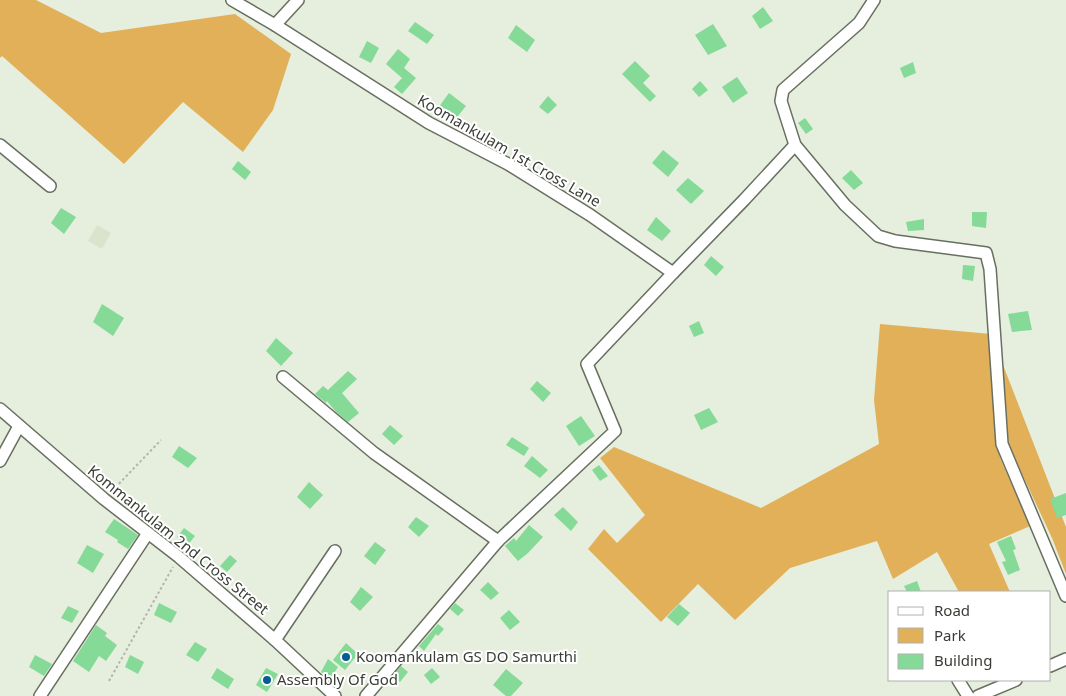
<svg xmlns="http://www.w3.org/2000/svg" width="1066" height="696" font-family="'Noto Sans',sans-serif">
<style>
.built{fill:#dae4cc}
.green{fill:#e2b059}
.building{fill:#84da96}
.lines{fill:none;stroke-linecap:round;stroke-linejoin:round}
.street-casing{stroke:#686f60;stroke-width:14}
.path{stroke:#b0b7a9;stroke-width:2;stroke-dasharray:2.5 2.5;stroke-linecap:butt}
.street{stroke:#fff;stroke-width:11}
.poi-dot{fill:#075d8f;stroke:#fff;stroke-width:2}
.labels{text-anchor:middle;stroke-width:4;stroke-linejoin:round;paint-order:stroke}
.street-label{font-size:15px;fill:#3a3d36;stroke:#fff}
.poi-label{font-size:15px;fill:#3a3d36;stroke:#fff;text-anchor:start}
</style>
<rect width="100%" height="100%" fill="#e6eedd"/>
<polygon class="built" points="97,225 111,233 102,249 88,241"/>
<g class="green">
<polygon points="0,0 36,0 101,33 235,14 291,54 273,110 243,152 183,102 124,164 2,56 0,58"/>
<polygon points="880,324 991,334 1066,527 1066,574 1052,538 994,414 1000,458 1030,526 989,544 1010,592 959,592 937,552 893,579 877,541 790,568 735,620 698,584 661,622 588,549 604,529 617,543 645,515 600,458 614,447 761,508 879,444 874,400"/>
</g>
<g class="building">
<polygon points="763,7 773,21 760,29 752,16"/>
<polygon points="415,22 434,35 427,44 408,31"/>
<polygon points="713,24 727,46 708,55 695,35"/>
<polygon points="516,25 535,40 527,52 508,38"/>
<polygon points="367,41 379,48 371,63 359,57"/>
<polygon points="398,49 410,59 404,68 416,78 402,94 394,87 402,78 386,64"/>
<polygon points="635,61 650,76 643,83 656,96 650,102 622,74"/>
<polygon points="913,62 916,73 904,78 900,68"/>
<polygon points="737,77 748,93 733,103 722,87"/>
<polygon points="700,81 708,90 699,97 692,89"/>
<polygon points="449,93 466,106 454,121 438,108"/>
<polygon points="548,96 557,105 548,114 539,107"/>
<polygon points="805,118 813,129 806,134 798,123"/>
<polygon points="663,150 679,163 668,177 652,163"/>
<polygon points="238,161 251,172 245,180 232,169"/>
<polygon points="851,170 863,183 854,190 842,178"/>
<polygon points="688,178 704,191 691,204 676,190"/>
<polygon points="61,208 76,217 64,234 51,223"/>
<polygon points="972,212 987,212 986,228 972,226"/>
<polygon points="656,217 671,231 662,241 647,230"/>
<polygon points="924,219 924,230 908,231 906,222"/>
<polygon points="711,256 724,267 716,276 704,265"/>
<polygon points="963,265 975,266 973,281 962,279"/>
<polygon points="102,304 124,318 113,336 93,322"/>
<polygon points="1028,311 1032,330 1012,332 1008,314"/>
<polygon points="699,321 704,333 694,337 689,326"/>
<polygon points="276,338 293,353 281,366 266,351"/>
<polygon points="348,371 357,379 342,393 359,413 348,422 336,412 327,401 326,403 315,394 323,386 328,390"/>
<polygon points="537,381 551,393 543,402 530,389"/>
<polygon points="709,408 718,422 701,430 694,415"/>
<polygon points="581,416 595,436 579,446 566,426"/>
<polygon points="390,425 403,436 394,445 382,434"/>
<polygon points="512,437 529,448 524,456 506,445"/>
<polygon points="179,446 197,458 188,468 172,457"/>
<polygon points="532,456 548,470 540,478 524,466"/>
<polygon points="599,465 608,476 600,481 592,470"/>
<polygon points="309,482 323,495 310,509 297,497"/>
<polygon points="1066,493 1066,515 1057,518 1050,499"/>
<polygon points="563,507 578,522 571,531 554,515"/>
<polygon points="416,517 429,526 419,537 408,527"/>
<polygon points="114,519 138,535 128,549 117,542 118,540 105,532"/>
<polygon points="529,525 543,537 528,553 518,561 505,546 514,538 516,541"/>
<polygon points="184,528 195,536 187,546 177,537"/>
<polygon points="1011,536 1016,549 1013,550 1020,570 1008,575 1002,562 1006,561 997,542"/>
<polygon points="375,542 386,550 375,565 364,556"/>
<polygon points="87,545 104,554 93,573 77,563"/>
<polygon points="230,555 237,561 227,572 220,566"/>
<polygon points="917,581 921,592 907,592 904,586"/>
<polygon points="488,582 499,593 491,600 480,590"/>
<polygon points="361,587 373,597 360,611 350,602"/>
<polygon points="159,603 177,612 171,623 154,615"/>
<polygon points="455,603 464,610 458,616 450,609"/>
<polygon points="679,604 690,613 678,626 667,617"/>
<polygon points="68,606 79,611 72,623 61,618"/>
<polygon points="509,610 520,622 510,630 500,618"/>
<polygon points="438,624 444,629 438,636 436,634 424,651 419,646"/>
<polygon points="96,625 107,633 105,636 117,645 106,661 99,656 89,672 73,661"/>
<polygon points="195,642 207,649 198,662 186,655"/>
<polygon points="346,643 358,654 345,670 333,660"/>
<polygon points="35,655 52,664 44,676 29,667"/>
<polygon points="130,655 144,662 138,674 125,667"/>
<polygon points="328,659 338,667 330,679 321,672"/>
<polygon points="401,666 408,672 400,682 393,676"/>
<polygon points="217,668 234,679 228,689 211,678"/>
<polygon points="266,668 278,674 267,692 256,685"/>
<polygon points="432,668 440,677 431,684 424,675"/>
<polygon points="506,669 523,683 511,696 506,696 493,685"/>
</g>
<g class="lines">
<defs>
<g id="street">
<polyline points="232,0 275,25 429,123 508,164 590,215 673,273 587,364 615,431 498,541 366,696"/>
<polyline points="874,0 859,23 783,90 781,101 795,145 845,205 878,236 895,241 986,253 990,269 1002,444 1066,596"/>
<polyline points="275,25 298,0"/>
<polyline points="0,145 50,186"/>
<polyline points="673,273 744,200 795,145"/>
<polyline points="283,377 374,453 498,541"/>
<polyline points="0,409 104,499 179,557 275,640 335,696"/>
<polyline points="0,461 19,426"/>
<polyline points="275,640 335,551"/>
<polyline points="1050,666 1066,659"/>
<polyline points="958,680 968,696"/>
<polyline points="40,696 148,533"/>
<polyline points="978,696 1016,680"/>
</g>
</defs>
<use href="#street" class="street-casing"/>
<g class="path">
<polyline points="112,491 161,440"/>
<polyline points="109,681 173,567"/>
</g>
<use href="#street" class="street"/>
</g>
<g class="poi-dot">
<circle cx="346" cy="657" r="5"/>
<circle cx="267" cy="680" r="5"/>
</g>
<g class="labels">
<g class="street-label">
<text transform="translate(509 151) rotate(30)" y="5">Koomankulam 1st Cross Lane</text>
<text transform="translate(178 540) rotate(39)" y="5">Kommankulam 2nd Cross Street</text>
</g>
<g class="poi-label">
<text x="356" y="662">Koomankulam GS DO Samurthi</text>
<text x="277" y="685">Assembly Of God</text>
</g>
</g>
<rect x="888" y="591" width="162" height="90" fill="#ffffff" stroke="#b0b1af"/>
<rect x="898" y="607" width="25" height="8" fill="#ffffff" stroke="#b0b1af"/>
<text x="934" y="616" font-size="15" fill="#3a3d36">Road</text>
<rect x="898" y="628" width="25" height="15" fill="#e2b059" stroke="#b0b1af"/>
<text x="934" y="641" font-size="15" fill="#3a3d36">Park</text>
<rect x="898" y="654" width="25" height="15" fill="#84da96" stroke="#b0b1af"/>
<text x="934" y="666" font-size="15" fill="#3a3d36">Building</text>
</svg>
